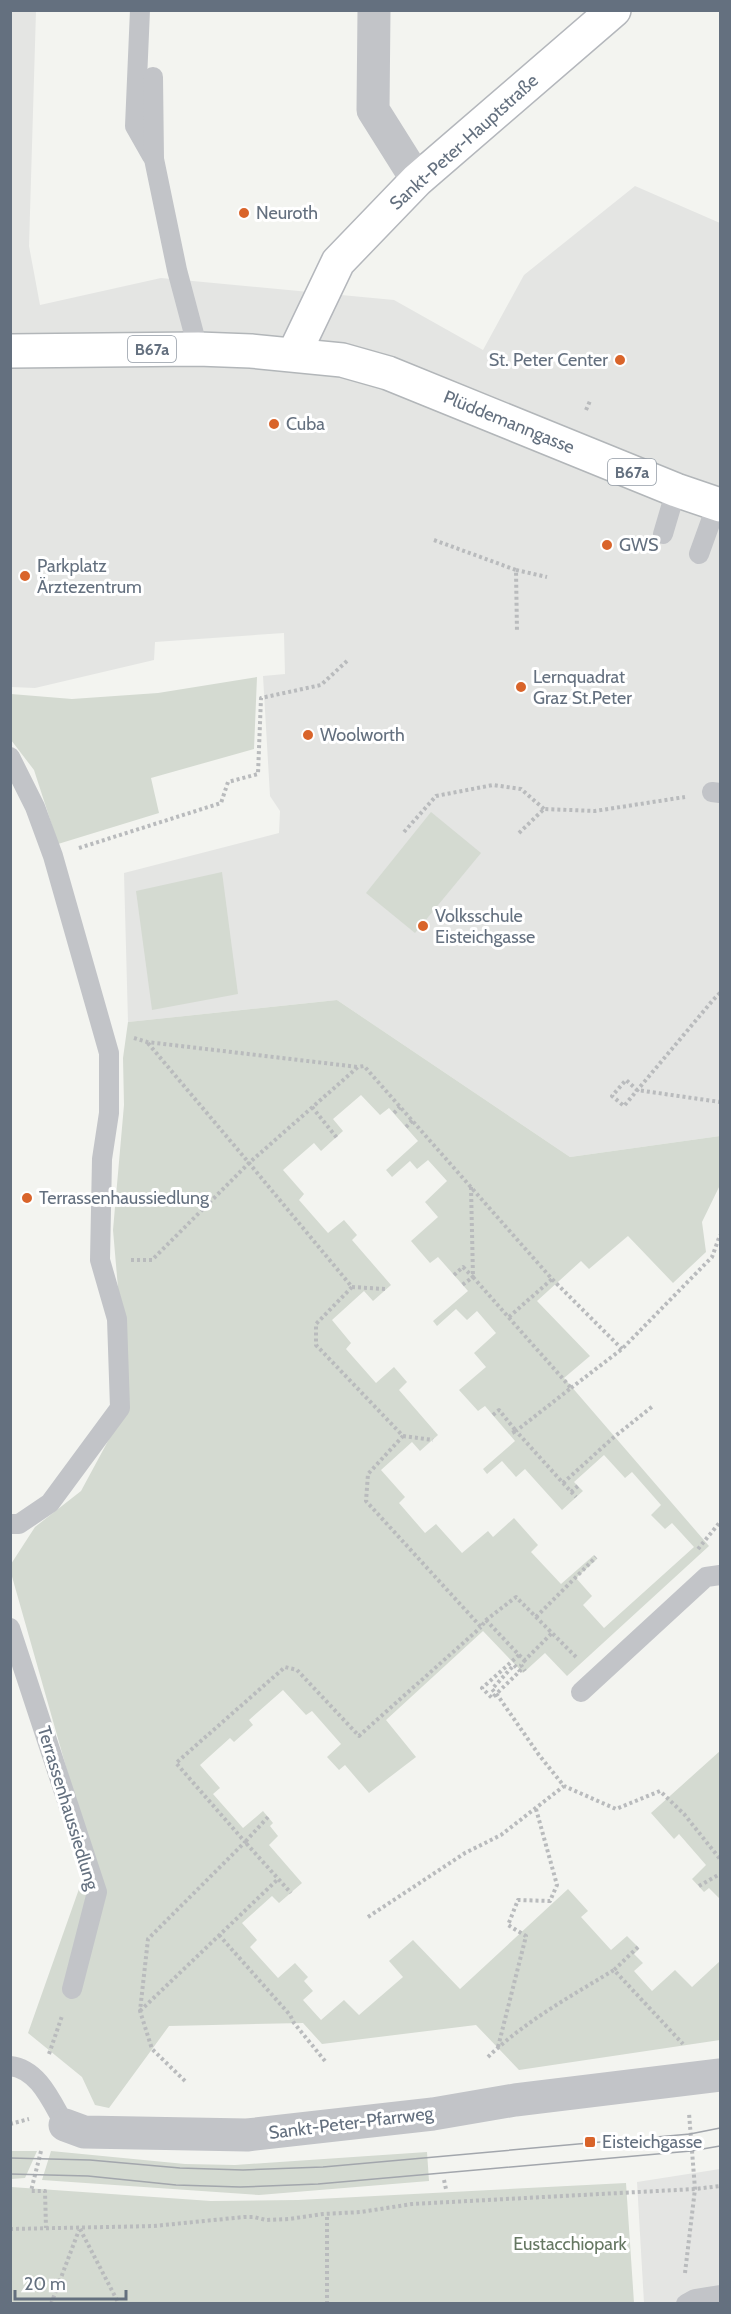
<svg xmlns="http://www.w3.org/2000/svg" width="731" height="2314" font-family="Cabin,sans-serif">
<style>
.built{fill:#e4e5e3}
.green{fill:#d4dad1;fill-rule:evenodd}
.lines{fill:none;stroke-linecap:round;stroke-linejoin:round}
.secondary-casing{stroke:#b4b7bc;stroke-width:36}
.primary-casing{stroke:#b2b6b9;stroke-width:36}
.path{stroke:#b9bbbd;stroke-width:4;stroke-dasharray:3 3;stroke-linecap:butt}
.lane{stroke:#c2c4c8;stroke-width:20}
.street{stroke:#c2c4c8;stroke-width:33}
.secondary{stroke:#fff;stroke-width:33}
.primary{stroke:#fff;stroke-width:33}
.tram{stroke:#a2a6ac;stroke-width:1.5}
.poi-dot{fill:#d9642a;stroke:#fff;stroke-width:2}
.labels{text-anchor:middle;stroke-width:6;stroke-linejoin:round;paint-order:stroke}
.shield{fill:#fff;stroke:#929ba5;stroke-width:1.5}
.shield-label{font-size:16px;font-weight:bold;fill:#64707f}
.street-label{font-size:18px;fill:#64707f;stroke:#fff}
.poi-label{font-size:18px;fill:#64707f;stroke:#fff;text-anchor:start}
.park-label{font-size:18px;fill:#657762;stroke:#fff}
</style>
<rect width="100%" height="100%" fill="#f3f4f0"/>
<g class="built">
<polygon points="10,11 36,11 29,246 40,305 161,278 394,300 483,350 524,275 635,186 720,223 720,1136 570,1157 337,1000 128,1022 124,873 279,833 280,811 270,796 263,676 285,674 284,633 155,642 154,660 35,688 11,687"/>
<polygon points="720,2169 720,2303 644,2303 637,2182"/>
</g>
<g class="green">
<polygon points="257,677 254,749 151,778 159,813 58,844 34,770 11,740 11,694 72,699 158,693"/>
<polygon points="431,812 481,853 415,933 366,893"/>
<polygon points="222,872 238,994 152,1010 136,891"/>
<path d="M337,1000L570,1157L720,1136V1185L702,1222L706,1252L673,1283L628,1236L589,1269L581,1261L537,1301L590,1356L564,1378L709,1546L567,1676L545,1653L523,1673L483,1631L386,1720L416,1757L369,1793L345,1765L339,1770L327,1757L341,1744L312,1711L306,1715L283,1690L249,1720L253,1725L234,1742L230,1738L200,1765L220,1788L213,1794L243,1828L263,1811L273,1823L270,1826L278,1836L269,1845L302,1883L279,1903L272,1896L242,1923L257,1940L250,1947L278,1978L295,1963L308,1977L304,1981L313,1991L303,2000L321,2020L344,2000L359,2015L403,1977L389,1961L413,1940L460,1989L568,1889L588,1911L581,1917L611,1950L627,1936L638,1947L639,1949L634,1954L643,1963L634,1971L652,1991L675,1970L692,1987L720,1961V2040L519,2070L476,2025L322,2044L303,2023L169,2026L109,2108L95,2105L82,2077L28,2033L91,1855L11,1573V1564L35,1527L81,1491L128,1404L113,1230L124,1105L123,1058L128,1022ZM361,1095L380,1115L389,1108L418,1141L386,1170L392,1177L410,1161L417,1169L428,1160L447,1181L425,1202L438,1217L411,1241L430,1263L438,1257L468,1291L433,1321L437,1326L456,1309L467,1320L477,1311L496,1333L474,1353L486,1367L459,1390L478,1411L485,1406L515,1441L483,1469L487,1474L502,1461L516,1477L525,1469L562,1510L583,1491L574,1482L604,1455L625,1478L632,1472L661,1505L651,1515L665,1529L672,1523L694,1547L604,1628L583,1605L592,1596L576,1578L597,1559L594,1555L561,1584L531,1552L538,1545L514,1518L493,1537L488,1531L462,1553L436,1524L425,1533L399,1503L405,1497L381,1470L412,1442L420,1451L438,1435L399,1390L407,1382L394,1367L376,1383L346,1349L351,1343L332,1320L364,1291L373,1301L391,1285L352,1240L357,1235L344,1220L328,1233L299,1200L304,1194L283,1170L314,1143L321,1151L343,1131L333,1119Z"/>
<polygon points="720,1751 720,1896 719,1898 709,1888 704,1892 692,1879 706,1865 679,1834 674,1839 651,1813"/>
<polygon points="10,2151 37,2151 25,2178 11,2179"/>
<polygon points="51,2151 185,2164 235,2165 427,2152 429,2181 259,2195 42,2180"/>
<polygon points="626,2183 634,2303 11,2303 11,2187 211,2201 298,2200"/>
</g>
<g class="lines">
<defs>
<polyline id="secondary" points="294,354 338,262 417,180 614,10"/>
<polyline id="primary" points="10,351 198,349 251,351 342,360 388,373 676,490 720,505"/>
</defs>
<use href="#secondary" class="secondary-casing"/>
<use href="#primary" class="primary-casing"/>
<g class="path">
<polyline points="586,410 590,401"/>
<polyline points="434,540 516,570 517,632"/>
<polyline points="516,570 547,577"/>
<polyline points="404,832 436,796 493,785 521,789 544,809"/>
<polyline points="519,833 544,809 595,811 685,797"/>
<polyline points="79,848 221,803 228,782 258,774 261,698 321,685 348,660"/>
<polyline points="720,993 713,1000 624,1106 612,1096 626,1080 637,1090 720,1102"/>
<polyline points="134,1038 147,1042 358,1067"/>
<polyline points="312,1107 337,1138"/>
<polyline points="394,1113 400,1107"/>
<polyline points="406,1127 413,1120"/>
<polyline points="471,1187 473,1277 571,1388 516,1431 563,1483 614,1437 653,1406"/>
<polyline points="131,1260 152,1260 249,1163 147,1042"/>
<polyline points="454,1275 463,1267 473,1277 462,1285"/>
<polyline points="352,1287 385,1289"/>
<polyline points="509,1317 552,1279"/>
<polyline points="571,1388 622,1349 712,1257 720,1235"/>
<polyline points="493,1415 499,1410 516,1431 510,1434"/>
<polyline points="403,1436 433,1440"/>
<polyline points="563,1483 576,1497"/>
<polyline points="571,1492 578,1486"/>
<polyline points="698,1549 720,1522"/>
<polyline points="536,1617 596,1557"/>
<polyline points="486,1620 519,1655 482,1688 492,1698 520,1671 514,1665 492,1689 498,1696 539,1755 564,1786 616,1809 660,1791 684,1814 720,1859"/>
<polyline points="519,1655 525,1660 552,1633"/>
<polyline points="576,1657 516,1597 486,1620 481,1627 366,1501 368,1474 403,1436 316,1345 316,1324 352,1287 249,1163 358,1067 364,1066 552,1279 622,1349"/>
<polyline points="525,1660 521,1665 525,1671"/>
<polyline points="268,1817 245,1842 291,1893"/>
<polyline points="699,1886 720,1874"/>
<polyline points="368,1917 465,1853 501,1835 564,1786"/>
<polyline points="219,1935 290,2015 294,2023 325,2061"/>
<polyline points="638,1947 614,1970 683,2044"/>
<polyline points="140,2011 278,1879"/>
<polyline points="498,2047 526,1936 508,1925 518,1900 550,1901 557,1885 536,1809"/>
<polyline points="49,2054 62,2016"/>
<path d="M488,2057C524,2022 571,1996 614,1970"/>
<polyline points="185,2081 152,2049 140,2011 148,1939 245,1842 176,1763 285,1667 297,1670 359,1736 481,1627"/>
<polyline points="10,2124 29,2119"/>
<polyline points="41,2151 31,2191 45,2191 46,2228"/>
<polyline points="444,2180 446,2189"/>
<polyline points="10,2229 154,2226 244,2217 254,2217 266,2220 289,2219 323,2214 361,2212 412,2204 695,2189 720,2186"/>
<polyline points="80,2229 119,2304"/>
<polyline points="685,2273 695,2189 689,2113"/>
<polyline points="51,2304 79,2230"/>
<polyline points="327,2304 327,2214"/>
</g>
<g class="lane">
<polyline points="140,10 135,126 152,156"/>
<polyline points="153,77 154,159 177,270 198,349"/>
<polyline points="663,534 676,490"/>
<polyline points="699,554 717,504"/>
<polyline points="10,757 35,807 53,856 109,1053 109,1113 102,1159 100,1260 117,1319 120,1408 50,1503 19,1524 10,1524"/>
<polyline points="712,792 720,793"/>
<polyline points="10,1628 97,1892 72,1989"/>
<polyline points="581,1692 706,1577 720,1575"/>
<path d="M10,2066C39,2069 52,2103 65,2125"/>
<polyline points="686,2304 695,2299 720,2295"/>
</g>
<g class="street">
<polyline points="374,10 373,110 417,180"/>
<polyline points="65,2125 84,2132 247,2135 433,2114 515,2100 720,2075"/>
</g>
<use href="#secondary" class="secondary"/>
<use href="#primary" class="primary"/>
<g class="tram">
<polyline points="10,2158 90,2160 180,2168 243,2170 323,2167 690,2134 720,2128"/>
<polyline points="10,2174 88,2176 176,2185 240,2187 318,2184 691,2151 720,2146"/>
</g>
</g>
<g class="poi-dot">
<circle cx="244" cy="213" r="6"/>
<circle cx="620" cy="360" r="6"/>
<circle cx="274" cy="424" r="6"/>
<circle cx="607" cy="545" r="6"/>
<circle cx="25" cy="576" r="6"/>
<circle cx="521" cy="687" r="6"/>
<circle cx="308" cy="735" r="6"/>
<circle cx="423" cy="926" r="6"/>
<circle cx="27" cy="1198" r="6"/>
<rect x="584" y="2136" width="12" height="12" rx="3"/>
</g>
<g class="labels">
<g class="shield">
<rect x="128" y="336" width="48" height="26" rx="4.5"/>
<rect x="608" y="459" width="48" height="26" rx="4.5"/>
</g>
<g class="shield-label">
<text x="152" y="355">B67a</text>
<text x="632" y="478">B67a</text>
</g>
<g class="street-label">
<text transform="translate(464 142) rotate(-42)" y="6">Sankt-Peter-Hauptstraße</text>
<text transform="translate(509 422) rotate(22)" y="6">Plüddemanngasse</text>
<text transform="translate(68 1808) rotate(73)" y="6">Terrassenhaussiedlung</text>
<text transform="translate(351 2123) rotate(-7)" y="6">Sankt-Peter-Pfarrweg</text>
</g>
<g class="poi-label">
<text x="256" y="219">Neuroth</text>
<text x="608" y="366" text-anchor="end">St. Peter Center</text>
<text x="286" y="430">Cuba</text>
<text x="619" y="551">GWS</text>
<text x="37" y="572">Parkplatz<tspan x="37" dy="21">Ärztezentrum</tspan></text>
<text x="533" y="683">Lernquadrat<tspan x="533" dy="21">Graz St.Peter</tspan></text>
<text x="320" y="741">Woolworth</text>
<text x="435" y="922">Volksschule<tspan x="435" dy="21">Eisteichgasse</tspan></text>
<text x="39" y="1204">Terrassenhaussiedlung</text>
<text x="602" y="2148">Eisteichgasse</text>
</g>
<g class="park-label">
<text x="570" y="2250">Eustacchiopark</text>
</g>
</g>
<rect width="731" height="2314" fill="none" stroke="#64707f" stroke-width="24"/>
<path d="M15 2290v9h111v-9" fill="none" stroke="#64707f" stroke-width="3"/>
<text x="24" y="2290" font-size="18" fill="#64707f" stroke="#ffffff" stroke-width="4.5" paint-order="stroke">20 m</text>
</svg>
